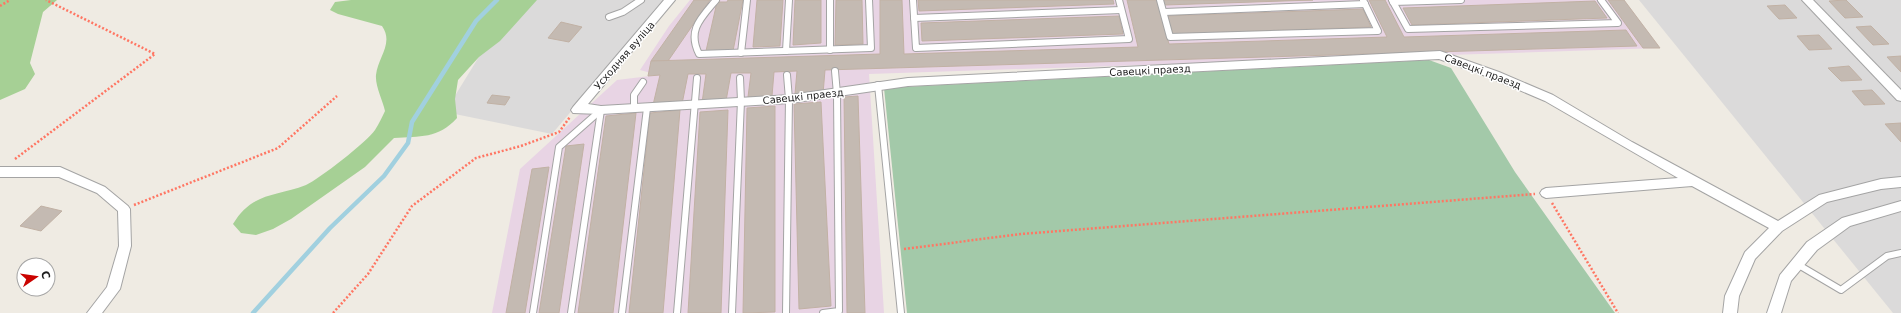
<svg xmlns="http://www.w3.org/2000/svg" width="1901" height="313" font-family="'DejaVu Sans',sans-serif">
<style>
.residential{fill:#dbdada}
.industrial{fill:#e8d4e4}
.forest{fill:#a6d095}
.cemetery{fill:#a3c9a9}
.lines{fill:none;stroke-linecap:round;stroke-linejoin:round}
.stream{stroke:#a1d0df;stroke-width:4.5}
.building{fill:#c4bab2;stroke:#c1b1a4}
.service-casing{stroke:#a4a4a4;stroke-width:8}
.minor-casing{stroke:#a4a4a4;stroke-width:2}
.path{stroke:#ff7663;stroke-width:2.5;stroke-dasharray:2 2;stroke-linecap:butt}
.service{stroke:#fff;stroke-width:6}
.minor{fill:#fff;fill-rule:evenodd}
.labels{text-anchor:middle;stroke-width:3;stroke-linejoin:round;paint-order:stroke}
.street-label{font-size:10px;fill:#1d1d1d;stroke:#fff}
</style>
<rect width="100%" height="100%" fill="#efebe3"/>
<g class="residential">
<polygon points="504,0 665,0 552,134 445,112 512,3"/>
<polygon points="1639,0 1901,0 1901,313 1893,313"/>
</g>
<polygon class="industrial" points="690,0 1624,0 1660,48 869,74 884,313 492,313 520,169 617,80 658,75 640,70 669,26"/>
<g class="forest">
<polygon points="0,0 57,0 43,12 30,63 35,74 25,89 0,100"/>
<path d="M351,0H537L500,41L479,57L458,80L455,99L457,118C438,139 420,136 394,138L365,167L291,219L273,229L256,235L241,233L233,224C252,192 275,197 306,185C319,179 367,142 375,130C379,124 382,117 385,111C383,101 375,86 376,75C378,57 394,43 382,26L338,14L330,10L335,2Z"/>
</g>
<polygon class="cemetery" points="1429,60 1451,68 1515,172 1615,313 907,313 884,88"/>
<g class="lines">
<polyline class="stream" points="253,313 330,228 384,176 408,143 412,122 476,21 497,0"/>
</g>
<g class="building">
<polygon points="694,0 710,0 668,61 651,61"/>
<polygon points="728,0 743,0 733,51 706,51 717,2 727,2"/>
<polygon points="757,0 783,0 780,46 753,47"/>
<polygon points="795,0 821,0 821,43 793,45"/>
<polygon points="836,0 862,0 863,44 835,45"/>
<polygon points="880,0 902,0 904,54 1138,47 1127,0 1157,0 1169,44 1387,37 1369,0 1385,0 1404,37 1626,30 1637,46 825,70 823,94 795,94 797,71 774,72 772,96 748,97 751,73 731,73 726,101 702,103 706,74 688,74 682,104 653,105 660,75 648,76 651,61 880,54"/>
<polygon points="918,0 1113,0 1114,4 919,11"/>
<polygon points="1163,0 1313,0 1165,5"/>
<polygon points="1608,0 1624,0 1660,48 1643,48"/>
<polygon points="1846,0 1863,17 1845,18 1829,1"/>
<polygon points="1595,1 1607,18 1412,25 1403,8"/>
<polygon points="1785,5 1797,18 1779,19 1767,6"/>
<polygon points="1363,9 1371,27 1173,34 1167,16"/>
<polygon points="1119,16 1123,34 922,41 921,23"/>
<polygon points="561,22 582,27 569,42 548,38"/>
<polygon points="1871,26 1889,44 1873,45 1856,27"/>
<polygon points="1819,35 1832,49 1809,50 1797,36"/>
<polygon points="1901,56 1901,72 1887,57"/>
<polygon points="1849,66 1862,80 1841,81 1828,68"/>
<polygon points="1872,90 1885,104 1864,105 1852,91"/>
<polygon points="492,95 510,97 505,105 487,103"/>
<polygon points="858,96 865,313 847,313 844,97"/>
<polygon points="821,102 831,306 799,309 794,104"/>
<polygon points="775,106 775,312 743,313 747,108"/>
<polygon points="680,110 663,313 629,313 650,113"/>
<polygon points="728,110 721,313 688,313 700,112"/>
<polygon points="636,113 613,313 578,313 606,116"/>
<polygon points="1901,123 1901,142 1885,124"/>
<polygon points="584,144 559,313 539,313 566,146"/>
<polygon points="549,167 525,313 506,313 532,169"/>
<polygon points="41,206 62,211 41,231 20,226"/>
</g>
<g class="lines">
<defs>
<g id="service">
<path d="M716,0C701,18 687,30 699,54L871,48L869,0"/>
<polyline points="830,0 830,50"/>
<polyline points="913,0 916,48 1129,39 1119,0"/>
<polyline points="1160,0 1170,37 1378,31 1363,0"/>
<polyline points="1392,0 1408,29 1618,23 1601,0"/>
<polyline points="1393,2 1461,0"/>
<polyline points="1164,12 1365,4"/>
<polyline points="609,17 623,12 641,0"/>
<polyline points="914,18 1121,10"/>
<polyline points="786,51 789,0"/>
<polyline points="741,53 747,0"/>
<polyline points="878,85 901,313"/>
<polyline points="634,107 634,95 643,82"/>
<polyline points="1797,264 1841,290 1887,256 1901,253"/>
<polyline points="533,313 559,147 601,110"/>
<polyline points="571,313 601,110"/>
<polyline points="622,313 647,108"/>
<polyline points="677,313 697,78"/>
<polyline points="732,313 741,101 740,78"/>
<polyline points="786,313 789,99 787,75"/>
<polyline points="823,313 839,311 837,94 835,71"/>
</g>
<g id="minor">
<polygon points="664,0 675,0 588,104 601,106 790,95 908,78 1440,51 1499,72 1553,95 1632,142 1778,221 1819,195 1881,179 1901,177 1901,187 1881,189 1827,202 1782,231 1755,259 1739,296 1737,313 1723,313 1725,296 1745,252 1769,228 1692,186 1546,198 1542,196 1540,193 1542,190 1546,188 1678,178 1545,101 1491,78 1439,59 908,86 790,103 601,114 573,113 571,110 573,107"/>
<polygon points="1802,0 1813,0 1901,90 1901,101 1897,100"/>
<polygon points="0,167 60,167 105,187 128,206 130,209 131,246 120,289 102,313 87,313 107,287 119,246 118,211 97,193 59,177 0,177"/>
<polygon points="1901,201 1901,211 1850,226 1817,250 1791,281 1781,313 1767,313 1780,275 1807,242 1842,218"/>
</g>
</defs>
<use href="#service" class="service-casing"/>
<use href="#minor" class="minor-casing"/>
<g class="path">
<polyline points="0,6 10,0"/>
<polyline points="15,159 155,54 46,0"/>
<polyline points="1552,203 1618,313"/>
<polyline points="134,205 278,148 337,96"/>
<polyline points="904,249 1021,234 1535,194"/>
<polyline points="333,313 368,274 412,206 476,158 521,146 559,132 570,117"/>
</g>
<use href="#service" class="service"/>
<use href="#minor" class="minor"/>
</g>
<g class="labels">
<g class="street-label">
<text transform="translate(624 55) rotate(-49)" y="4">Усходняя вуліца</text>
<text transform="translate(1150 70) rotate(-3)" y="4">Савецкі праезд</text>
<text transform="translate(1483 71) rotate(21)" y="4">Савецкі праезд</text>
<text transform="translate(803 96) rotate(-6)" y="4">Савецкі праезд</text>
</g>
</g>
<g transform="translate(36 277) rotate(77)"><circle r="19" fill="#ffffff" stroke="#a5a5a5"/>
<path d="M0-3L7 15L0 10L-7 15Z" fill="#ca0300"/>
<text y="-6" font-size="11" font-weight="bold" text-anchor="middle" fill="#1d1d1d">С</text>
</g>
</svg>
